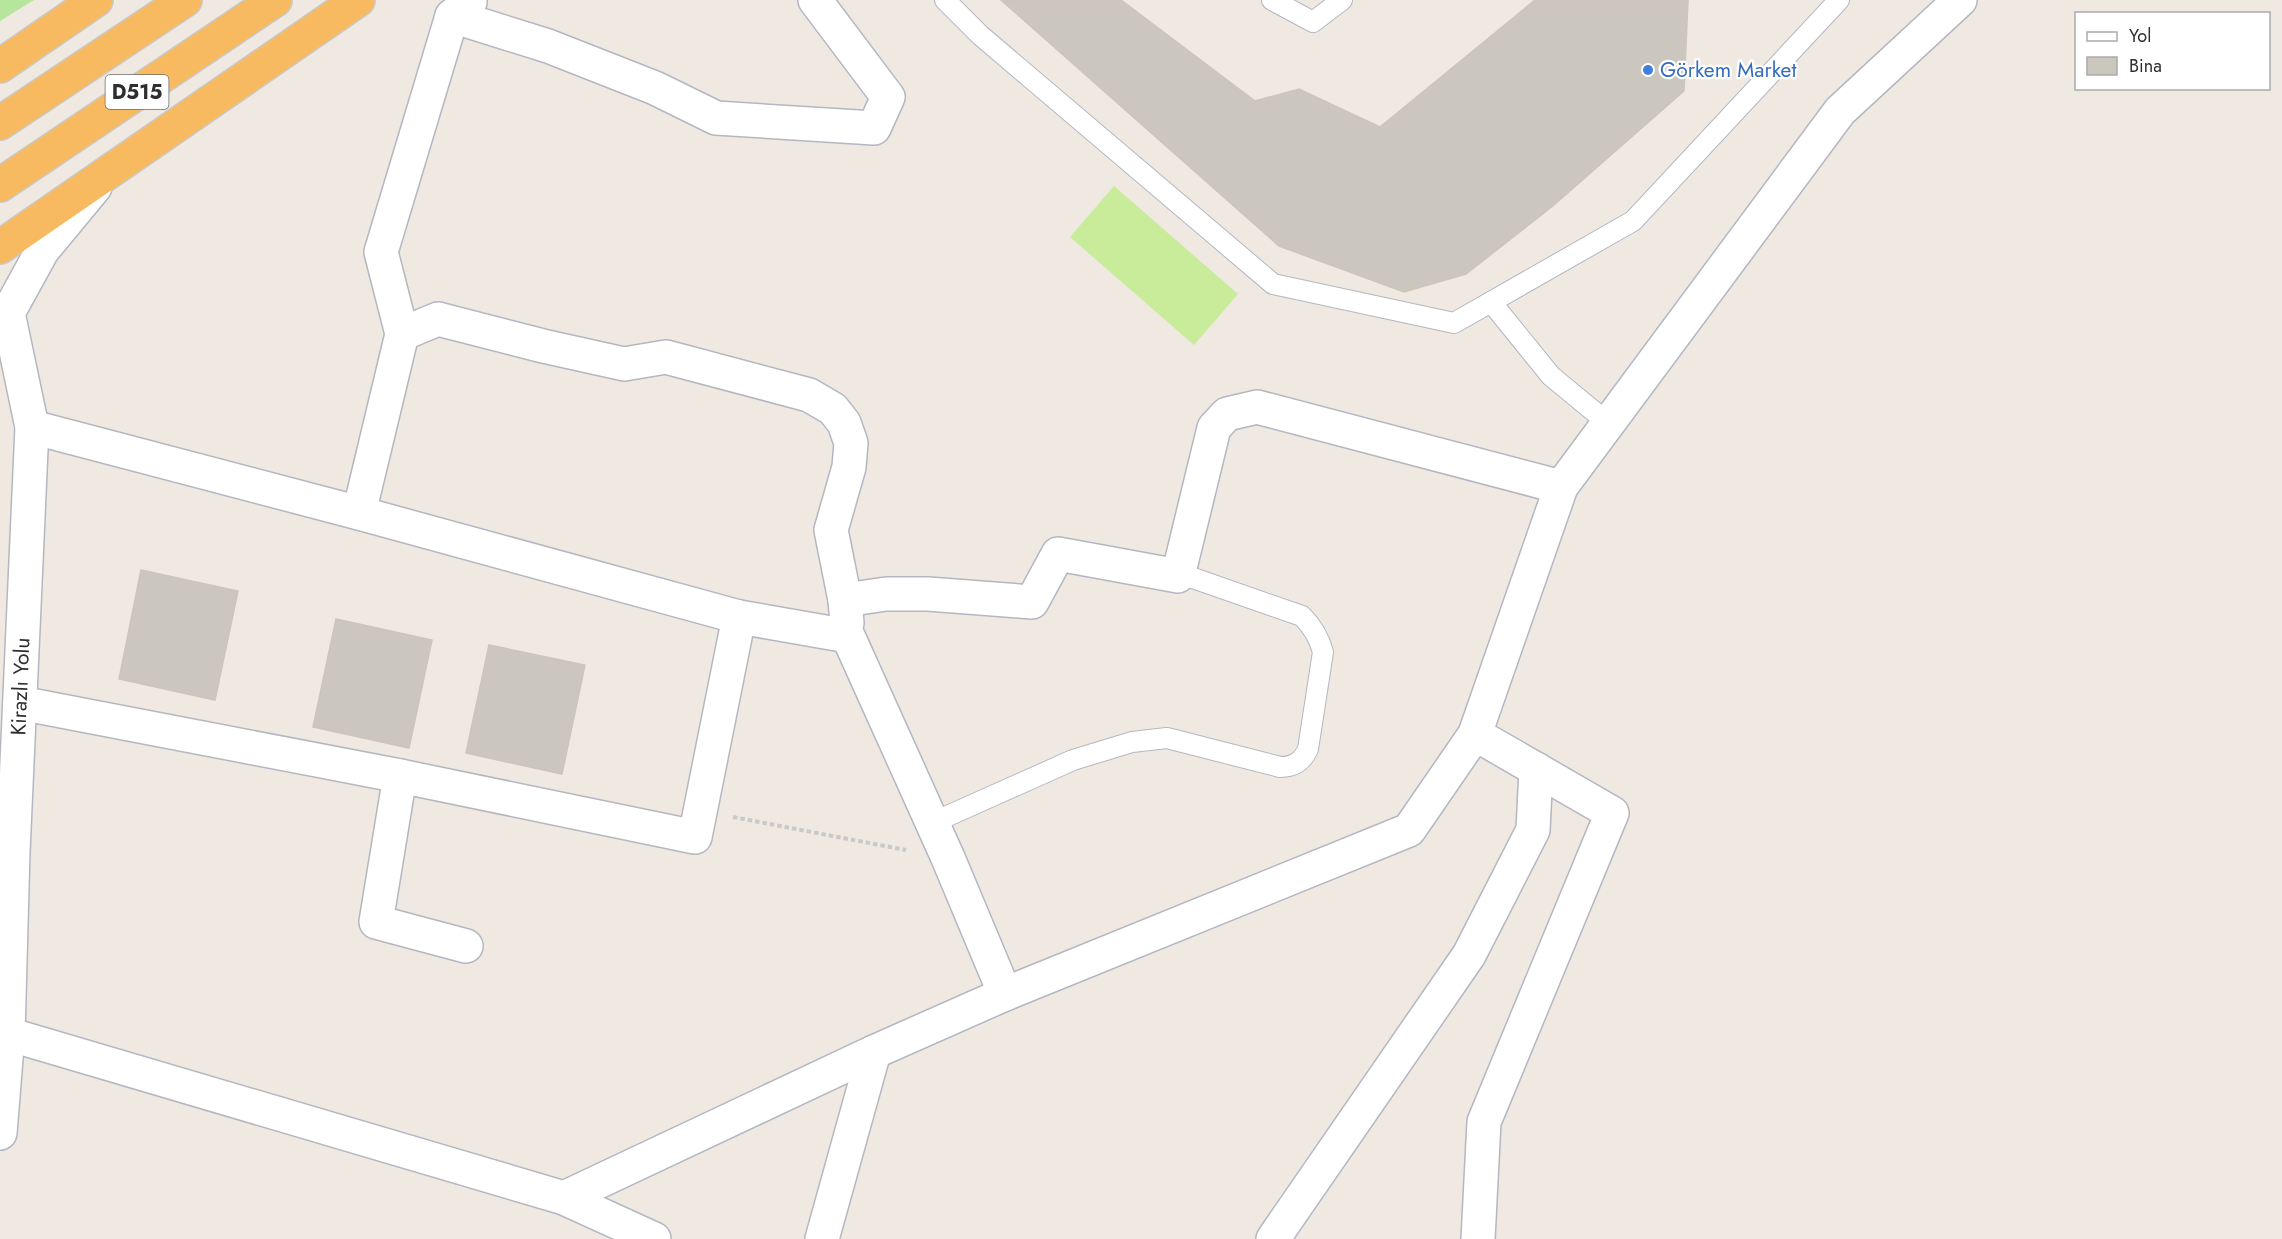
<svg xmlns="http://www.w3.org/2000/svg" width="2282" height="1239" font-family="Jost,sans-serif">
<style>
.green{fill:#b6e59e}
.pitch{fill:#c9ec9a}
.building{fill:#cbc7bf;stroke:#cbc5ba;stroke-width:1.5}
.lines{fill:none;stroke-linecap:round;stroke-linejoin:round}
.service-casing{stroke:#b4b7c1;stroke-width:22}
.minor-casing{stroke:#b4b7c1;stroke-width:36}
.tertiary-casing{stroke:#b4b7c1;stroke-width:36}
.secondary-casing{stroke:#b4b7c1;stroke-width:36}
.trunk-casing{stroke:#c9c9c9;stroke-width:36}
.path{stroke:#c9c9c9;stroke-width:4;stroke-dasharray:4.5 3;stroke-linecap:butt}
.service{stroke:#fff;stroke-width:20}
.minor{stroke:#fff;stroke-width:33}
.tertiary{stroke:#fff;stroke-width:33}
.secondary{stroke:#fff;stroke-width:33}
.trunk{stroke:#f8ba60;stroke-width:33}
.shop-dot{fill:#3f7fe0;stroke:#fff;stroke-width:2}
.labels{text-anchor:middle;stroke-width:4.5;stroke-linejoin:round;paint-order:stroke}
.shield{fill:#fff;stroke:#6d6d6d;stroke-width:1.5}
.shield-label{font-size:20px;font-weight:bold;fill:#2e2e2e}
.shop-label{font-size:21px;fill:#366cbe;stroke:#fff;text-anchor:start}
.street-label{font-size:21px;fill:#2e2e2e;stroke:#fff}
</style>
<rect width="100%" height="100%" fill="#efe9e1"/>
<polygon class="green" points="0,0 34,0 0,21"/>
<polygon class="pitch" points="1114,186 1238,294 1194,345 1070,237"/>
<g class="building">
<polygon points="1001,0 1121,0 1255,101 1299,89 1380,127 1535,0 1688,0 1684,91 1554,205 1466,274 1404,292 1279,246"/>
<polygon points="141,570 238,591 215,700 119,679"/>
<polygon points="336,619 432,640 409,748 313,727"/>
<polygon points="489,645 585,665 562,774 466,753"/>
</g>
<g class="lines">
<defs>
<g id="service">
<polyline points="945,0 980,35 1273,284 1454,323 1633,221 1839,0"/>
<polyline points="1272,0 1313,22 1342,0"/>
<polyline points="1491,302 1551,376 1608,423"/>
<path d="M932,823L1073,760L1132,742L1167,738L1280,767C1294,767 1302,762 1308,749L1323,652C1319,637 1313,627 1302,616L1193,578L1178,576"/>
</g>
<g id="minor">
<polyline points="452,16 548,46 655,88 716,118 874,128 888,97 815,0"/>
<polyline points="402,334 438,319 543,346 624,364 666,357 809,395 833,409 844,423 851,443 849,467 831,530 845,600 847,623"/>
<polyline points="32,427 359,513 739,617 848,636 948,858 1005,994"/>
<polyline points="359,513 402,334 381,252 452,16 470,2"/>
<polyline points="845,600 886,594 928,594 1032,602 1058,554 1178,576 1214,428 1227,414 1257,407 1561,487"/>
<polyline points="20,703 400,776 695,837 739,617"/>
<polyline points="1475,734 1612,813 1484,1122 1478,1239"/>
<polyline points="400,776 376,922 466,946"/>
<polyline points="564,1198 654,1239"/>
<polyline points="822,1239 874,1052"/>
<polyline points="1273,1239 1469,955 1533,830 1536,769"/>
</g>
<polyline id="tertiary" points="8,1034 564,1198 874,1052 1005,994 1409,830 1475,734 1561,487 1840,111 1960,0"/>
<g id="secondary">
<polyline points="8,313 42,251 95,187"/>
<path id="s1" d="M0,1133L8,1034L13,852L32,427L8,313"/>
</g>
<g id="trunk">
<polyline points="0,66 96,0"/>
<polyline points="0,123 185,0"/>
<polyline points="0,185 275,0"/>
<polyline points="0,247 358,0"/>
</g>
</defs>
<use href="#service" class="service-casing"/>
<use href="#minor" class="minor-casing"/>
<use href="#tertiary" class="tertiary-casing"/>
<use href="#secondary" class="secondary-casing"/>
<use href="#trunk" class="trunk-casing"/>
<polyline class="path" points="733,817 906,850"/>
<use href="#service" class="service"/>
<use href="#minor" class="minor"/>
<use href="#tertiary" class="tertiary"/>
<use href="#secondary" class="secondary"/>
<use href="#trunk" class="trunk"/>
</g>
<circle class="shop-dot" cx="1648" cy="70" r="6"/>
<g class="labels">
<rect class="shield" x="105.5" y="75" width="63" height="34" rx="4.5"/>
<g class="shield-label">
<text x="137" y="99">D515</text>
</g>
<g class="shop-label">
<text x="1660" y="77">Görkem Market</text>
</g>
<g class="street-label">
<text dy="7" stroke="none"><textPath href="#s1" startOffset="447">Kirazlı Yolu</textPath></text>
</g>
</g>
<rect x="2075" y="12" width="195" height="78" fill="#ffffff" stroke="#ababab" stroke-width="1.5"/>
<rect x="2087" y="32" width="30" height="9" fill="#ffffff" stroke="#ababab" stroke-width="1.5"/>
<text x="2129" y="42" font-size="18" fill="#2e2e2e">Yol</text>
<rect x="2087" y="57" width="30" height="18" fill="#cbc7bf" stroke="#ababab" stroke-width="1.5"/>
<text x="2129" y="72" font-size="18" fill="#2e2e2e">Bina</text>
</svg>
